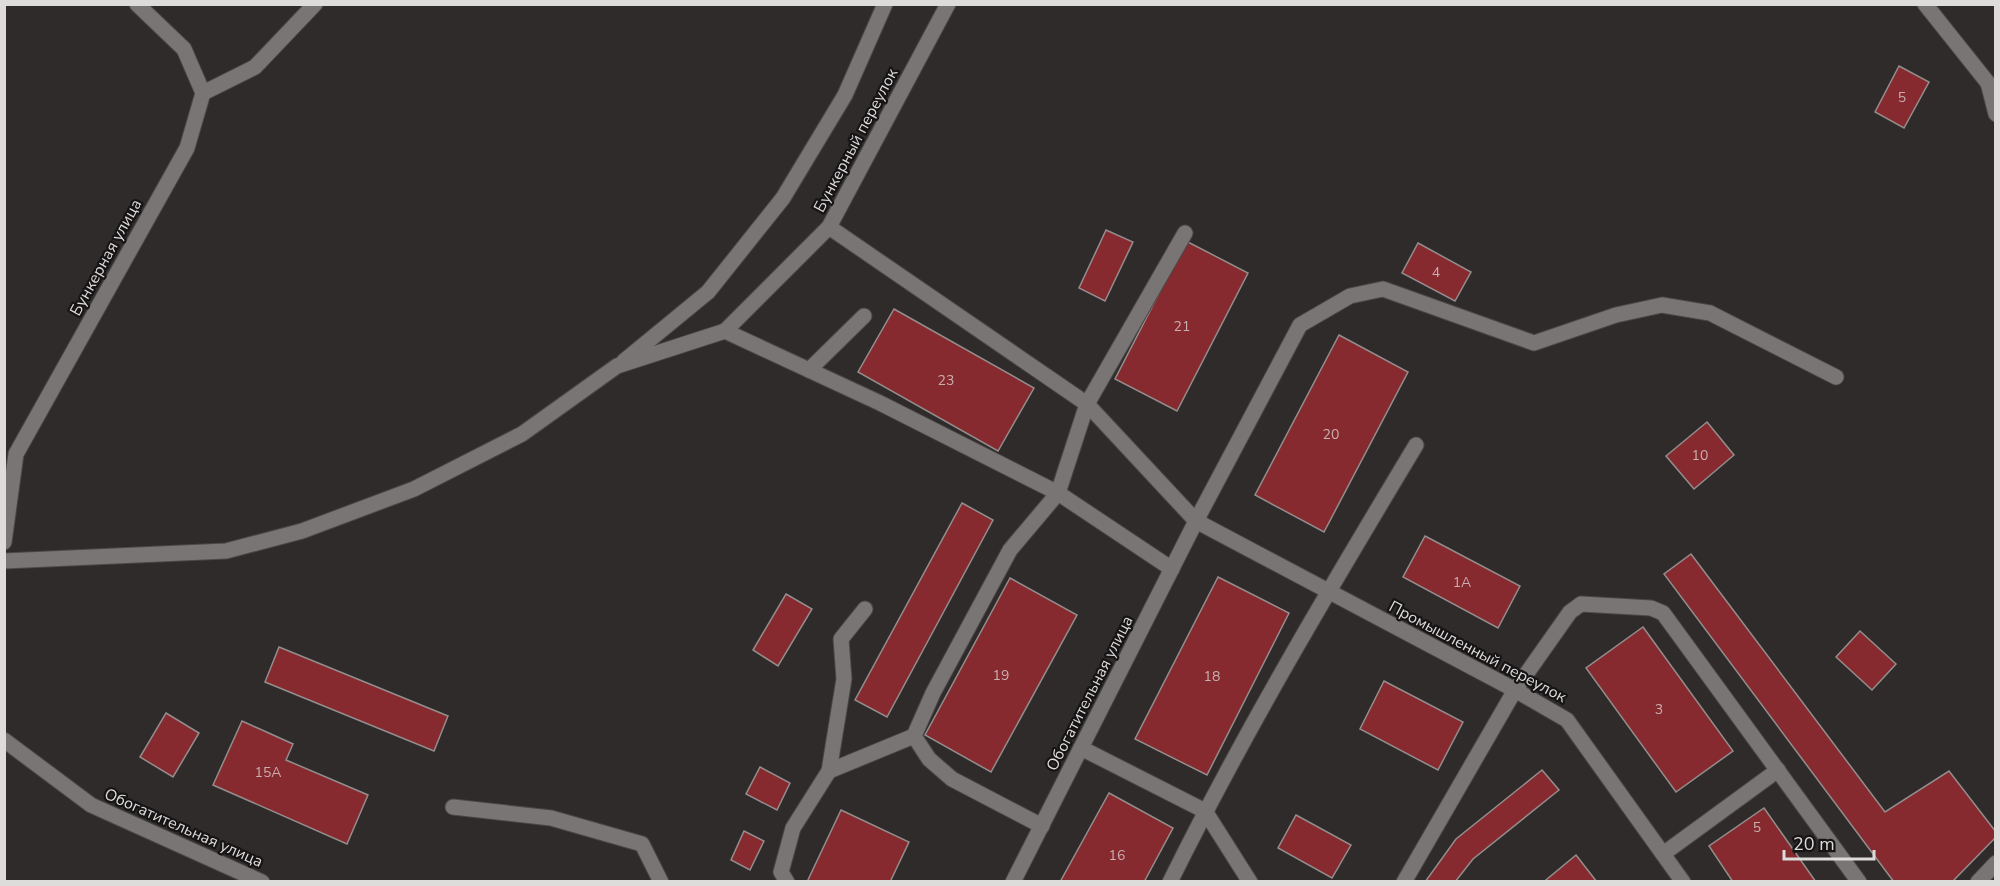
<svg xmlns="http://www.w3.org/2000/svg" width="2000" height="886" font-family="'Nunito Sans',sans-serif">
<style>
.building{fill:#862a2f;stroke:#938e8d;stroke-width:1.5}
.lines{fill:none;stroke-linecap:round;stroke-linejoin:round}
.minor-casing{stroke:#4b4847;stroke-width:17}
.minor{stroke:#7a7575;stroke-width:15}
.labels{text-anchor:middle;stroke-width:4.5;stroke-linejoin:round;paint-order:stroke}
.number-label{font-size:14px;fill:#c8afb0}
.street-label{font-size:16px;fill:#dedbdb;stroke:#161414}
</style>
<rect width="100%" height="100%" fill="#2f2b2b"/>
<g class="building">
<polygon points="1899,66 1929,82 1904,128 1875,112"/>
<polygon points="1106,230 1133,242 1105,301 1079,288"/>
<polygon points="1186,241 1248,273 1177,411 1115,379"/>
<polygon points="1418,243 1471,272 1455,301 1402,273"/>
<polygon points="894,309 1034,388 998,451 858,372"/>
<polygon points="1339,335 1408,372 1324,532 1255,495"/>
<polygon points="1707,422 1734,455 1694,489 1666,456"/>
<polygon points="962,503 993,520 887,717 855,700"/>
<polygon points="1425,536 1520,586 1498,628 1403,577"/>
<polygon points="1691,554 1885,812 1949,771 1996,832 1996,837 1952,882 1894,882 1664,574"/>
<polygon points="1218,577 1289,613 1207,775 1135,739"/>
<polygon points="1010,578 1077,615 991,772 925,735"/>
<polygon points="786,594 812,609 778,666 753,650"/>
<polygon points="1643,627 1733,751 1676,792 1586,668"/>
<polygon points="1860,631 1896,664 1872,690 1836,657"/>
<polygon points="279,647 448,716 434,751 265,682"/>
<polygon points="1384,681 1463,722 1438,770 1360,729"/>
<polygon points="166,713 199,733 173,777 140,757"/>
<polygon points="242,721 293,744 286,760 368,795 347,844 213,785"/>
<polygon points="760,767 790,783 777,810 746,794"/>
<polygon points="1542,770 1559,790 1473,859 1455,882 1425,882 1456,839"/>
<polygon points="1109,793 1173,828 1144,882 1060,882"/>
<polygon points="1764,808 1816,882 1733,882 1709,846"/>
<polygon points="841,810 909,842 890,882 807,882"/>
<polygon points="1296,815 1351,845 1332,878 1278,848"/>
<polygon points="744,831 764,841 750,870 731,860"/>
<polygon points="1576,855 1597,882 1547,882 1546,880"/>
</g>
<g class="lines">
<defs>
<g id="minor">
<polyline points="1925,4 1996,93"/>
<polyline points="1988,83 1996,114"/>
<polyline points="203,93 255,67 315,4"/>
<polyline points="829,227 1087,404 1196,521 1515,690 1567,720 1683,882"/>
<polyline points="725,331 829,227 948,4"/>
<polyline points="624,361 708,292 783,198 845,95 885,4"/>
<polyline points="809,370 864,316"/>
<polyline points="4,542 16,454 187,148 203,93 184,49 137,4"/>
<polyline points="4,561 226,551 302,531 414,489 522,434 617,366 725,331 880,403 1058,493 1172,569"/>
<polyline points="4,740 91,805 262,882"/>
<polyline points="1081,748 1205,811 1250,882"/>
<polyline points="829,771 914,736"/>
<polyline points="453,807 551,818 642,844 661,882"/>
<polyline points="1042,826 952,779 929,759 914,736 933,693 1010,550 1058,493 1087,404 1185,233"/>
<polyline points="1663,854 1778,770"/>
<polyline points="787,882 781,872 793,828 829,771 844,679 841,639 865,609"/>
<polyline points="1013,882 1196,521 1300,325 1350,296 1383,289 1534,343 1616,315 1662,305 1710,313 1836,377"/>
<path d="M1170,882C1244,732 1330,588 1416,445"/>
<polyline points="1404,882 1515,690 1570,612 1581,604 1651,608 1663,613 1859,882"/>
<polyline points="1978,882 1996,863"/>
</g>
</defs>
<use href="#minor" class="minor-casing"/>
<use href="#minor" class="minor"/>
</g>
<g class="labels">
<g class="number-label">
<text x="1902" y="102">5</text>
<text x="1436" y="277">4</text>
<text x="1182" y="331">21</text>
<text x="946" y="385">23</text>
<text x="1331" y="439">20</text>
<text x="1700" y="460">10</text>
<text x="1462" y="587">1А</text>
<text x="1001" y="680">19</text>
<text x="1212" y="681">18</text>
<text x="1659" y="714">3</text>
<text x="268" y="777">15А</text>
<text x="1757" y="832">5</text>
<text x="1117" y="860">16</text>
</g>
<g class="street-label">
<text transform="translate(855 140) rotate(-62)" y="6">Бункерный переулок</text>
<text transform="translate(105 257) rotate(-61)" y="6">Бункерная улица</text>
<text transform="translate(1478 651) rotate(28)" y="6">Промышленный переулок</text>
<text transform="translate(1089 693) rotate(-63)" y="6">Обогатительная улица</text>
<text transform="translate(184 827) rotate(24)" y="6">Обогатительная улица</text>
</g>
</g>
<rect width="2000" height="886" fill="none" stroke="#dedbdb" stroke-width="12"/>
<path d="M1784 850v9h90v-9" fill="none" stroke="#dedbdb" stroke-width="3"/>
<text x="1793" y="850" font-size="18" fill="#dedbdb" stroke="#161414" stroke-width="4.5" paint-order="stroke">20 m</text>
</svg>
